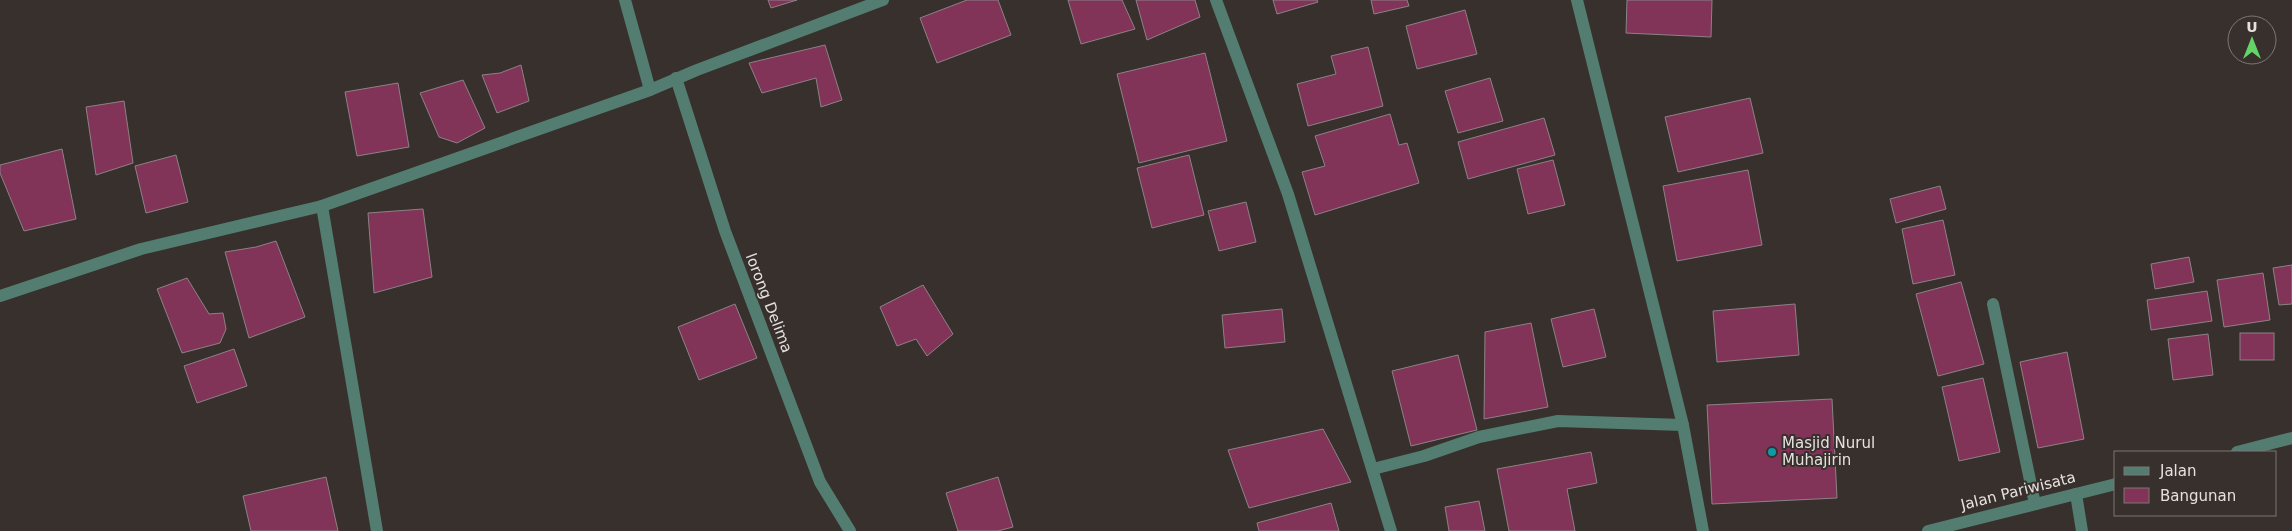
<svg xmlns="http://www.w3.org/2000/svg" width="2292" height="531" font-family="'DejaVu Sans',sans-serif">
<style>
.building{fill:#823458;stroke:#8c8286}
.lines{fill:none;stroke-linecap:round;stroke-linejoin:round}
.minor{stroke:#527d70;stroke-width:12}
.culture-dot{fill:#0f9aa8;stroke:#37302c;stroke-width:2}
.labels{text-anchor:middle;stroke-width:4;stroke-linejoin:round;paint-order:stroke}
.street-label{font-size:15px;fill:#e6e1df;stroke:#37302c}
.poi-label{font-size:15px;fill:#e6e1df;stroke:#37302c;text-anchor:start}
</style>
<rect width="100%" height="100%" fill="#37302c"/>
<g class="building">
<polygon points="768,0 797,0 771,8"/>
<polygon points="967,0 998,0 1011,35 937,63 920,18"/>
<polygon points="1068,0 1122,0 1135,29 1081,44"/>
<polygon points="1136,0 1195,0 1200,17 1147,40"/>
<polygon points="1273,0 1317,0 1318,2 1277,14"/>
<polygon points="1371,0 1407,0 1409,6 1374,14"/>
<polygon points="1627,0 1712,0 1711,37 1626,33"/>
<polygon points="1465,10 1477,54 1417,69 1406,26"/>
<polygon points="825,45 842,100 821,107 816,78 762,93 749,63"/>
<polygon points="1368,47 1383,106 1308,126 1297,84 1336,74 1331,56"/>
<polygon points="1205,53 1227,141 1139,163 1117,74"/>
<polygon points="521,65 529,101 497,113 482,75 500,73"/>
<polygon points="1490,78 1503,121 1458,133 1445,91"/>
<polygon points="463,80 485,128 457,143 439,137 420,93"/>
<polygon points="398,83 409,147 357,156 345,92"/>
<polygon points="1750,98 1763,153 1678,172 1665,117"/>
<polygon points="124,101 133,163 96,175 86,107"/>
<polygon points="1390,114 1399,145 1407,143 1419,183 1315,215 1302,172 1325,166 1315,136"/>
<polygon points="1544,118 1555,155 1468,179 1458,142"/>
<polygon points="62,149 76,219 24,231 0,173 0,165"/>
<polygon points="176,155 188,202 146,213 135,166"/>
<polygon points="1189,155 1204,215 1152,228 1137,168"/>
<polygon points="1553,160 1565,205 1528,214 1517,169"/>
<polygon points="1748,170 1762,245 1677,261 1663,186"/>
<polygon points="1940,186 1946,209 1896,223 1890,199"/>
<polygon points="1246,202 1256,242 1219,251 1208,211"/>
<polygon points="423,209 432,277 374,293 368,213"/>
<polygon points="1943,220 1955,275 1913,284 1902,229"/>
<polygon points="276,241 305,317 249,338 225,252 256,247"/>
<polygon points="2189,257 2194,282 2155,289 2151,264"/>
<polygon points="2292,265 2292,304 2279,305 2273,268"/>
<polygon points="2263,273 2270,320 2224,327 2217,280"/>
<polygon points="187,278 209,314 223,313 226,329 220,343 182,353 157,289"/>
<polygon points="1961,282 1984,364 1938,376 1916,294"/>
<polygon points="923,285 953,334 927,356 916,339 897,346 880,307"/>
<polygon points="2207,291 2212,321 2151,330 2147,300"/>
<polygon points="735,304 757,358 699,380 678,327"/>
<polygon points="1795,304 1799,355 1717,362 1713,311"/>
<polygon points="1282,309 1285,342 1225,348 1222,315"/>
<polygon points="1594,309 1606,357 1563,367 1551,319"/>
<polygon points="1531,323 1548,407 1484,419 1485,332"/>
<rect x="2240" y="333" width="34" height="27"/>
<polygon points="2208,334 2213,375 2173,380 2168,339"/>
<polygon points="234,349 247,386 197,403 184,366"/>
<polygon points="2067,352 2084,439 2038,448 2020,362"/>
<polygon points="1458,355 1477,430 1411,446 1392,371"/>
<polygon points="1983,378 2000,452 1959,461 1942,387"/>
<polygon points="1832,399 1837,498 1712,504 1707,405"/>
<polygon points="1323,429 1351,482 1249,508 1228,450"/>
<polygon points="1591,452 1597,483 1567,489 1575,531 1509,531 1497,469"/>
<polygon points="326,477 338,531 251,531 243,496"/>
<polygon points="998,477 1013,527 998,531 958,531 946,493"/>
<polygon points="1479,501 1485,531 1449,531 1445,507"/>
<polygon points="1331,503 1339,531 1259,531 1257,523"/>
</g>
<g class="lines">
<g class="minor">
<polyline points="625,0 650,90"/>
<polyline points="1216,0 1288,194 1391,531"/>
<polyline points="1577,0 1683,425 1703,531"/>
<polyline points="676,78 725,231 820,482 850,531"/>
<polyline points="322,206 377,531"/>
<polyline points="0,296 141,249 322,206 650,90 697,70 883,0"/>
<polyline points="1993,304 2035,504"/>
<polyline points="2237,452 2292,438"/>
<polyline points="1373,469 1424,456 1479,437 1558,421 1683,425"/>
<polyline points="2076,494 2082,531"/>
<polyline points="1928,531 2116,484"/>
</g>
</g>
<circle class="culture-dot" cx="1772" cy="452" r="5"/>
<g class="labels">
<g class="street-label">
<text transform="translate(769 303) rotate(69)" y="5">lorong Delima</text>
<text transform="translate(2018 491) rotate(-14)" y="5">Jalan Pariwisata</text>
</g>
<g class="poi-label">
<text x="1782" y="448">Masjid Nurul<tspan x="1782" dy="17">Muhajirin</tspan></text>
</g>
</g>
<rect x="2114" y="451" width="162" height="65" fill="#37302c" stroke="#7d7774"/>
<rect x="2124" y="467" width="25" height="8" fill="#527d70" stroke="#7d7774"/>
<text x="2160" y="476" font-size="15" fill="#e6e1df">Jalan</text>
<rect x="2124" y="488" width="25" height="15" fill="#823458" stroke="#7d7774"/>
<text x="2160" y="501" font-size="15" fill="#e6e1df">Bangunan</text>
<g transform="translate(2252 40)"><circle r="24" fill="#37302c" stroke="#7d7774"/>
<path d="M0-4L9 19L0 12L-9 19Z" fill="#64d468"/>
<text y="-8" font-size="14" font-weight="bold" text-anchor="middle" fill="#e6e1df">U</text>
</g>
</svg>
